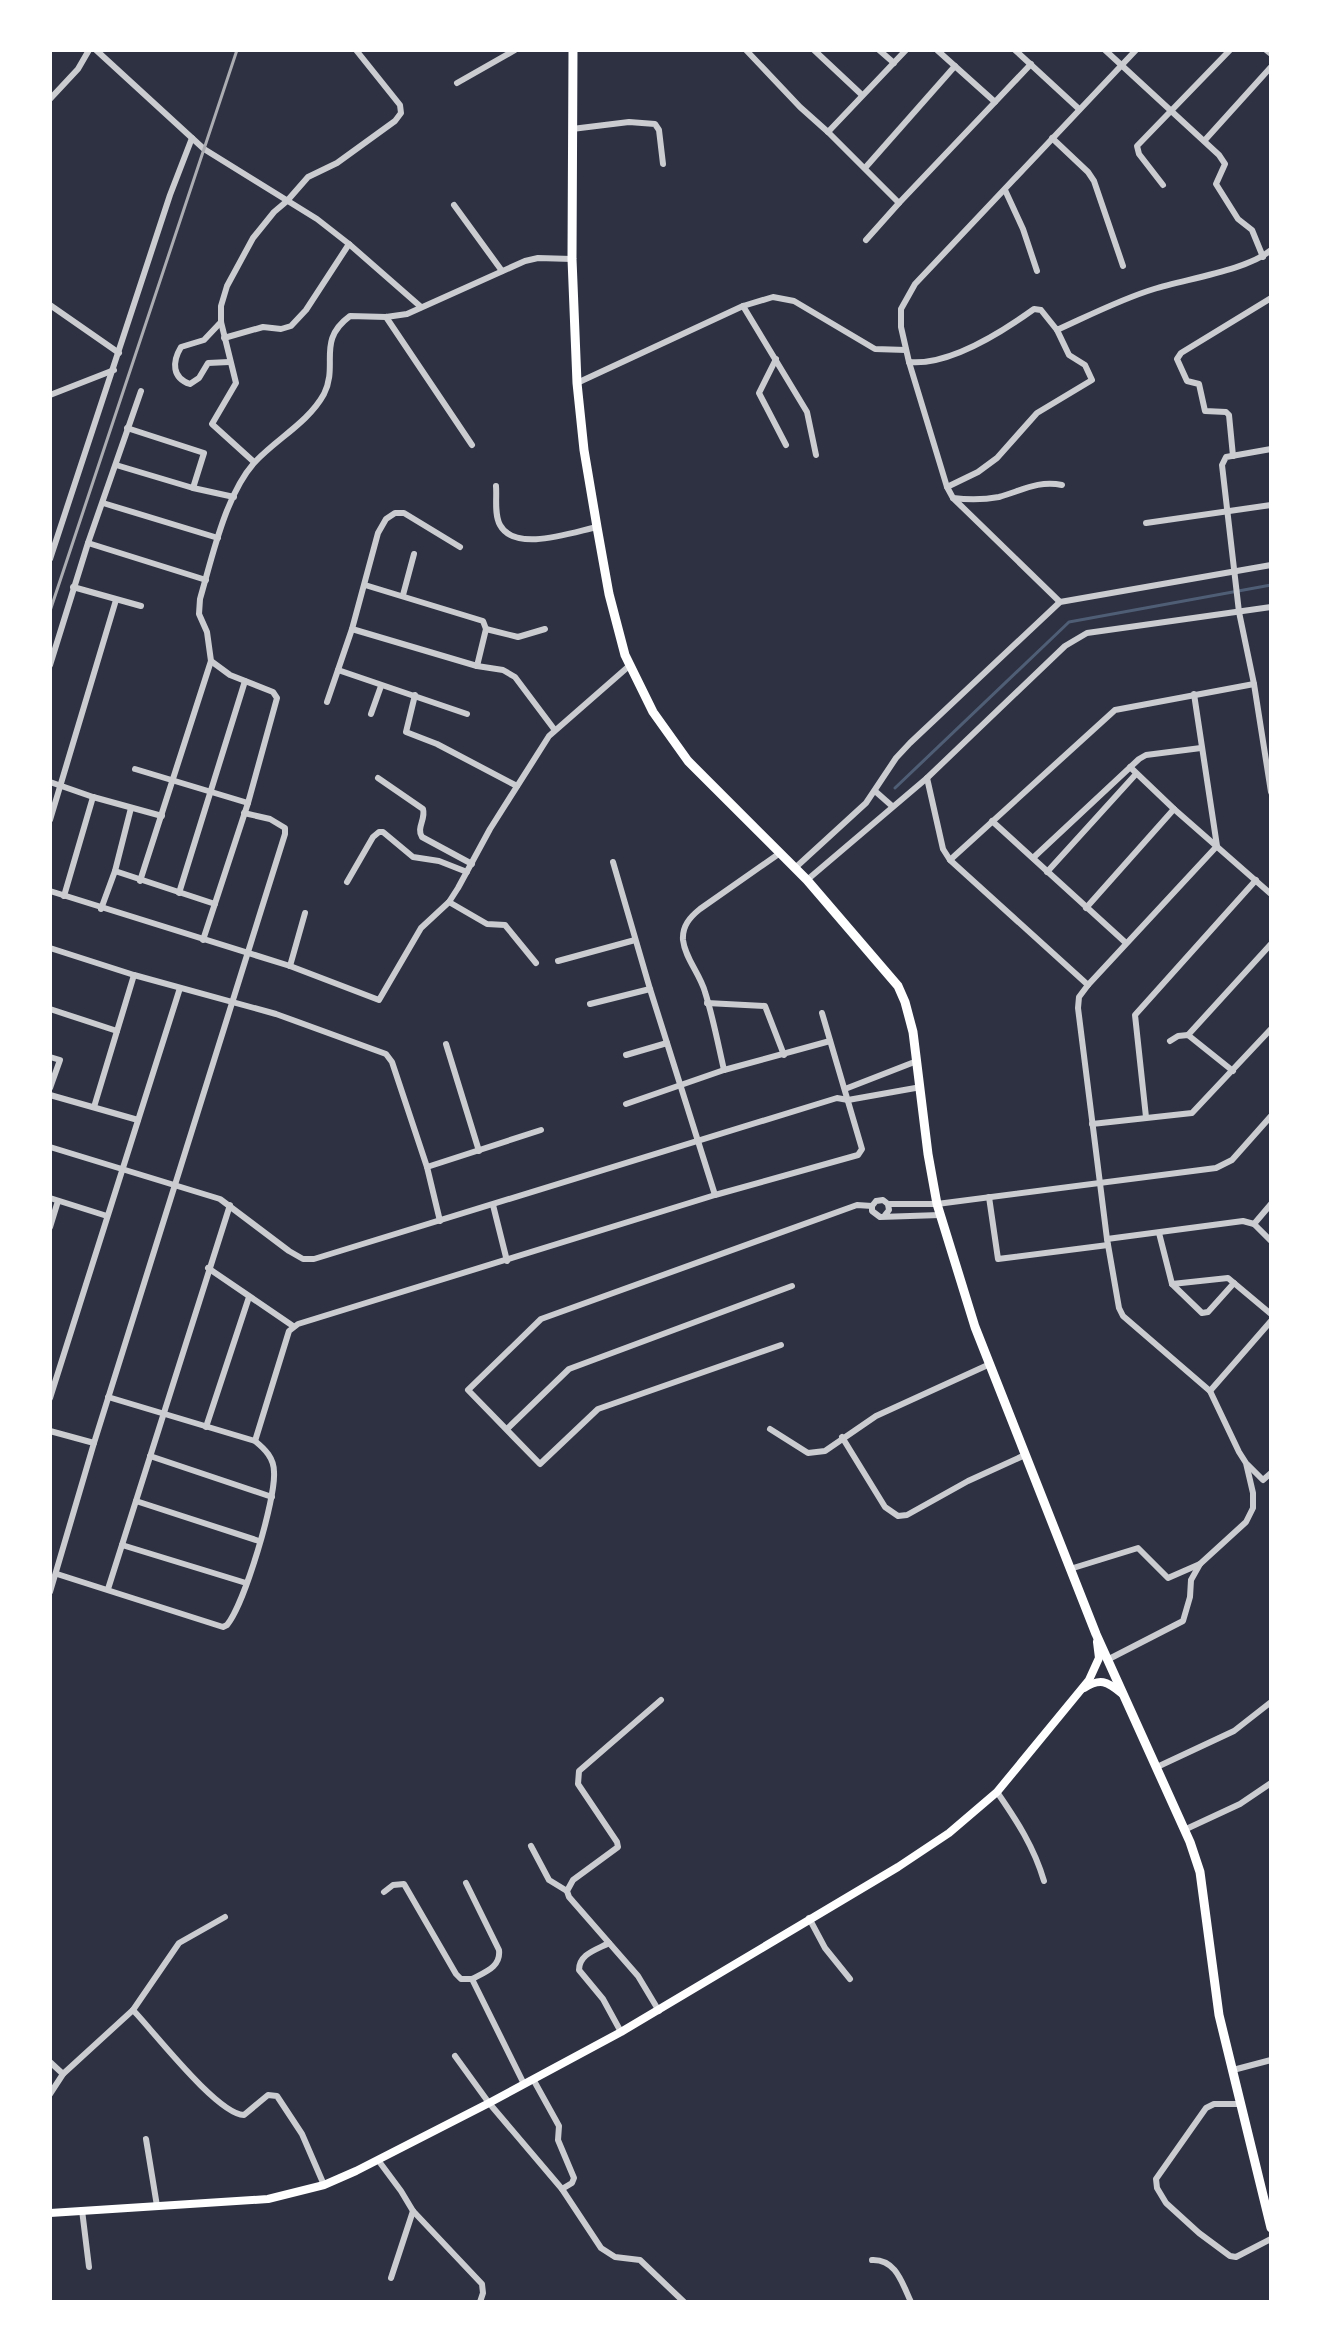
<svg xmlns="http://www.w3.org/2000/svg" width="1321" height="2352" font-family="'DejaVu Sans',sans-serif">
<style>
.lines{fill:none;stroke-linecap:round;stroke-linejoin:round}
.stream{stroke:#4f5d75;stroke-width:3}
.minor{stroke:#caccd0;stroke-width:6}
.secondary{stroke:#fff;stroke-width:8}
.primary{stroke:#fff;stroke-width:9}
.rail{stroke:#abadb3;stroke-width:3}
</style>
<rect width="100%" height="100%" fill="#2d3142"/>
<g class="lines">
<polyline class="stream" points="895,788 1069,622 1271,585"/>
<g class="minor">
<polyline points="96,50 204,149 317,219 349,244 421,307"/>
<polyline points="746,50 800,107 828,132 899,203 995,102"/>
<polyline points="814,50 862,95"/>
<polyline points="879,50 894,63"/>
<polyline points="937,50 995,102 1031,64"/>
<polyline points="1015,50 1079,109"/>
<polyline points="1105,50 1219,155 1225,164 1216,184 1238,219 1252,230 1263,257"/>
<polyline points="1266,50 1271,54"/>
<polyline points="457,83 515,50"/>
<polyline points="50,99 78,69 89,50"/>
<polyline points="572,129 629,122 655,124 659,130 663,164"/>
<polyline points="828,132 906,50"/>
<polyline points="1052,138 1088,172 1094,181 1123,266"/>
<polyline points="1205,140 1271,67"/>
<polyline points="865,168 955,66"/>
<polyline points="1163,185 1139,154 1137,146 1230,50"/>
<polyline points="1005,190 1023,229 1037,271"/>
<polyline points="454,205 502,271"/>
<polyline points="866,240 899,203"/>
<polyline points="50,305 119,353"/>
<polyline points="743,306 807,412 816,455"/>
<polyline points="386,317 472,445"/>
<path d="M221,322L204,340L181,347C172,362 172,378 190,384L199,378L208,363L229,362"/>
<polyline points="224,338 263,327 281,329 291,326 306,310 349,244"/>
<polyline points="776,359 759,393 786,445"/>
<path d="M909,362C949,366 1002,332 1034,309L1041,310L1057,330C1088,316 1121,299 1154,289C1185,279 1248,270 1271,250"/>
<polyline points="577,383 743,306 773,297 794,301 875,349 906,350"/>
<polyline points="50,395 114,370"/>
<polyline points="127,428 204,453 193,488"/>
<polyline points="1271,449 1226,457 1222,465 1239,612 1254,684 1271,792"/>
<polyline points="1233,456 1229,415 1226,412 1205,411 1199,384 1187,381 1177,359 1181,353 1271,298"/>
<polyline points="254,462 212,424 236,383 221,322 221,306 227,286 253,238 274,212 287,201 308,177 337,163 395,121 401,113 400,105 356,50"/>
<polyline points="116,465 193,488 234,497"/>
<path d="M496,486C497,498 494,514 500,525C515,553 573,532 597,527"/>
<polyline points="947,487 978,472 997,458 1037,413 1092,380 1085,365 1069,355 1057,330"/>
<path d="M953,498C969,500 983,500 999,497C1021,491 1038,480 1062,485"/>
<polyline points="103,503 218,538"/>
<polyline points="1146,523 1271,505"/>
<polyline points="88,543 206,580"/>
<polyline points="50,559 170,195 192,138"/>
<polyline points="365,585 483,621 486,629 477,666"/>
<polyline points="73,587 141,606"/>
<polyline points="403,595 414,554"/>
<polyline points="1060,602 953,498 947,487 909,362 901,327 901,309 915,284 1136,50"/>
<polyline points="352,629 477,666 503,670 515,677 554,729"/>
<polyline points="486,629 518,637 545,629"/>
<polyline points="50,665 88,543 141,391"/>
<polyline points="338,670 467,714"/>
<polyline points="415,695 406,732 437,744 517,786"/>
<polyline points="327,702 352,629 378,533 386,519 395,513 404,513 460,547"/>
<polyline points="371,714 381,686"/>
<polyline points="1130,767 1174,809 1271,894"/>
<polyline points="135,769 248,803"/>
<path d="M378,778L423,809C426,819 416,828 422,837L472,864"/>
<polyline points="927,778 943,849 950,860 1088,985"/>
<polyline points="50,782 93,797 162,816"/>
<polyline points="875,791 892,806"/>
<polyline points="50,820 116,600"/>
<polyline points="992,821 1126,943"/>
<polyline points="1033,858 1139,759 1146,755 1201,748"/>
<polyline points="950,860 1115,710 1254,684"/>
<polyline points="613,862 650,989 715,1195"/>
<polyline points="795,868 866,803 896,758 910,743 1060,602 1271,565"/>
<polyline points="115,871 215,904"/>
<polyline points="1047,872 1136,774"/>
<polyline points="807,880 927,778 1065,646 1087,633 1271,607"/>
<polyline points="140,881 211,661"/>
<polyline points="347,882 373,837 379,832 383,832 413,857 439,861 467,872"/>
<polyline points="50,891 290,966 379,1000 421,928 449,902 458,888 490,829 549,736 629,666"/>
<polyline points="179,893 245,681"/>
<polyline points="64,896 93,797"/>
<polyline points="449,902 487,924 505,925 536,963"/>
<polyline points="1086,908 1174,809"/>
<polyline points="101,909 115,871 131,808"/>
<path d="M203,940L248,803L277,698L273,692L230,675L211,661L207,632L199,614L200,599C212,558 225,496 254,463C276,439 308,423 324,394C339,364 316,341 350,316L386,317L407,314L525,261L538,258L572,259"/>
<polyline points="50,948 134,975 276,1014 386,1054 392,1062 427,1167 440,1221"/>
<polyline points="558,961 635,940"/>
<polyline points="290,966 305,913"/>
<polyline points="707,1003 765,1006 784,1055"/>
<polyline points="590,1004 650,989"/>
<polyline points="50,1009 117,1031"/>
<polyline points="1188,1035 1271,944"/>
<polyline points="1170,1041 1178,1036 1188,1035 1233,1071"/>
<polyline points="446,1044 479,1151"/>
<polyline points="626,1055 667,1043"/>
<polyline points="50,1057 60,1060 50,1088"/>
<path d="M724,1070C718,1044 713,1017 705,992C700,974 685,958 683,940C682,926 690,917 700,909L780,853"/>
<polyline points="845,1089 917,1061"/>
<polyline points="50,1095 138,1120"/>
<polyline points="626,1104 724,1070 830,1041"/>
<polyline points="94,1107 134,975"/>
<polyline points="1146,1117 1135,1015 1256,880"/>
<polyline points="1092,1124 1192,1113 1271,1029"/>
<polyline points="50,1147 220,1199 289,1251 303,1259 314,1259 837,1098 848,1100 921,1087"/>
<polyline points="427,1167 541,1130"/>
<polyline points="989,1197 998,1259 1108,1245"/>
<polyline points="50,1198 107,1216"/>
<polyline points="888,1204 937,1204 1216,1168 1232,1160 1271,1116"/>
<polyline points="493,1205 507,1261"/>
<polyline points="885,1215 889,1210 888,1204 883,1200 876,1201 872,1206 872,1211 880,1217 940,1215"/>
<polyline points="1254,1224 1271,1204"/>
<polyline points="50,1227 58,1201"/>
<polyline points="1159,1233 1172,1284 1202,1313 1208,1312 1234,1283"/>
<polyline points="1107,1239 1243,1221 1254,1224 1271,1241"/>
<polyline points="208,1268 293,1326"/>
<polyline points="1172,1284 1228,1278 1271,1314"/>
<polyline points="781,1345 598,1409 540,1464 468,1390 541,1319 857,1205 872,1206"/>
<polyline points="1210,1391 1271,1321"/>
<polyline points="50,1398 180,988"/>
<polyline points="206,1427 249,1297"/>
<polyline points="507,1429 569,1369 792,1286"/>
<polyline points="770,1429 808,1453 825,1451 876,1416 990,1364"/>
<polyline points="50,1431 94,1443"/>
<polyline points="842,1437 885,1507 898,1516 907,1515 968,1481 1025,1455"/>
<polyline points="255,1441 289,1331 298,1324 715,1195 858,1155 862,1149 822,1013"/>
<polyline points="150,1456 272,1497"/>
<polyline points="1248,1465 1263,1480 1271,1473"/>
<polyline points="136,1501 259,1541"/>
<polyline points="122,1545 246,1583"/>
<polyline points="1070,1569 1138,1548 1168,1578 1200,1564"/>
<path d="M57,1574L223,1627L227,1625C244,1605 276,1499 274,1472C274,1458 265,1449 255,1441L108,1397"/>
<polyline points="108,1589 230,1205"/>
<polyline points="50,1592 94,1443 285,834 285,828 270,819 244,813"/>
<polyline points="1107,1660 1183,1621 1190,1597 1191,1580 1200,1564 1246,1522 1253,1508 1253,1493 1246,1463 1239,1452 1210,1391 1123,1316 1119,1308 1107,1239 1078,1008 1079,997 1088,985 1217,846 1194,694"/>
<polyline points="1157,1767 1234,1731 1271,1702"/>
<path d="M997,1792C1017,1821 1034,1847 1044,1881"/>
<polyline points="1184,1830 1240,1804 1271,1783"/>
<polyline points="531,1846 549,1880 567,1891"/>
<path d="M466,1883L499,1950C501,1967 485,1972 472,1979L524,2084"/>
<polyline points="384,1892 393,1885 404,1884 456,1974 461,1979 472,1979"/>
<polyline points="809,1918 825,1948 850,1979"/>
<path d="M609,1943C596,1950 579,1954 579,1970L603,1999L621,2032"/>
<path d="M133,2010C154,2032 217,2114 244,2115L268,2095L277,2096L302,2134L324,2185"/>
<polyline points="659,2011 638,1976 569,1897 567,1891 573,1880 618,1847 617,1842 578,1784 579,1771 661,1700"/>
<polyline points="455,2056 489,2103 562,2189"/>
<polyline points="50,2062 63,2074"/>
<polyline points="1233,2070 1271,2060"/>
<polyline points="533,2079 559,2126 558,2140 574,2178 572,2183 562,2189 601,2248 615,2257 640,2260 684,2302"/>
<polyline points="50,2094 63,2074 133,2010 179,1943 225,1917"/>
<polyline points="1241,2104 1214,2104 1206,2108 1156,2179 1157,2188 1166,2203 1199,2233 1230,2256 1236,2257 1271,2239"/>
<polyline points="146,2139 157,2206"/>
<polyline points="378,2160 401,2191 413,2211 482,2284 483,2293 480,2302"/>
<polyline points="82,2210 89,2267"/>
<path d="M872,2260C896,2259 902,2283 911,2302"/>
<polyline points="391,2278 413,2211"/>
</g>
<g class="secondary">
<path d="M1084,1688C1100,1678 1107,1681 1121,1693"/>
<polyline points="50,2213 268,2199 324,2185 356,2171 489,2103 621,2032 898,1867 949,1833 997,1792 1089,1680 1099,1658 1097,1642"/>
</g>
<polyline class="primary" points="573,50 572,259 577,383 584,450 597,527 609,594 625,655 653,712 688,761 807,880 898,986 905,1002 913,1032 928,1154 937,1204 975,1327 1096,1634 1190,1842 1200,1872 1219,2015 1271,2228"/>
<polyline class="rail" points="50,611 237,50"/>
</g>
<rect width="1321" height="2352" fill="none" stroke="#ffffff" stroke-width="104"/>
</svg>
